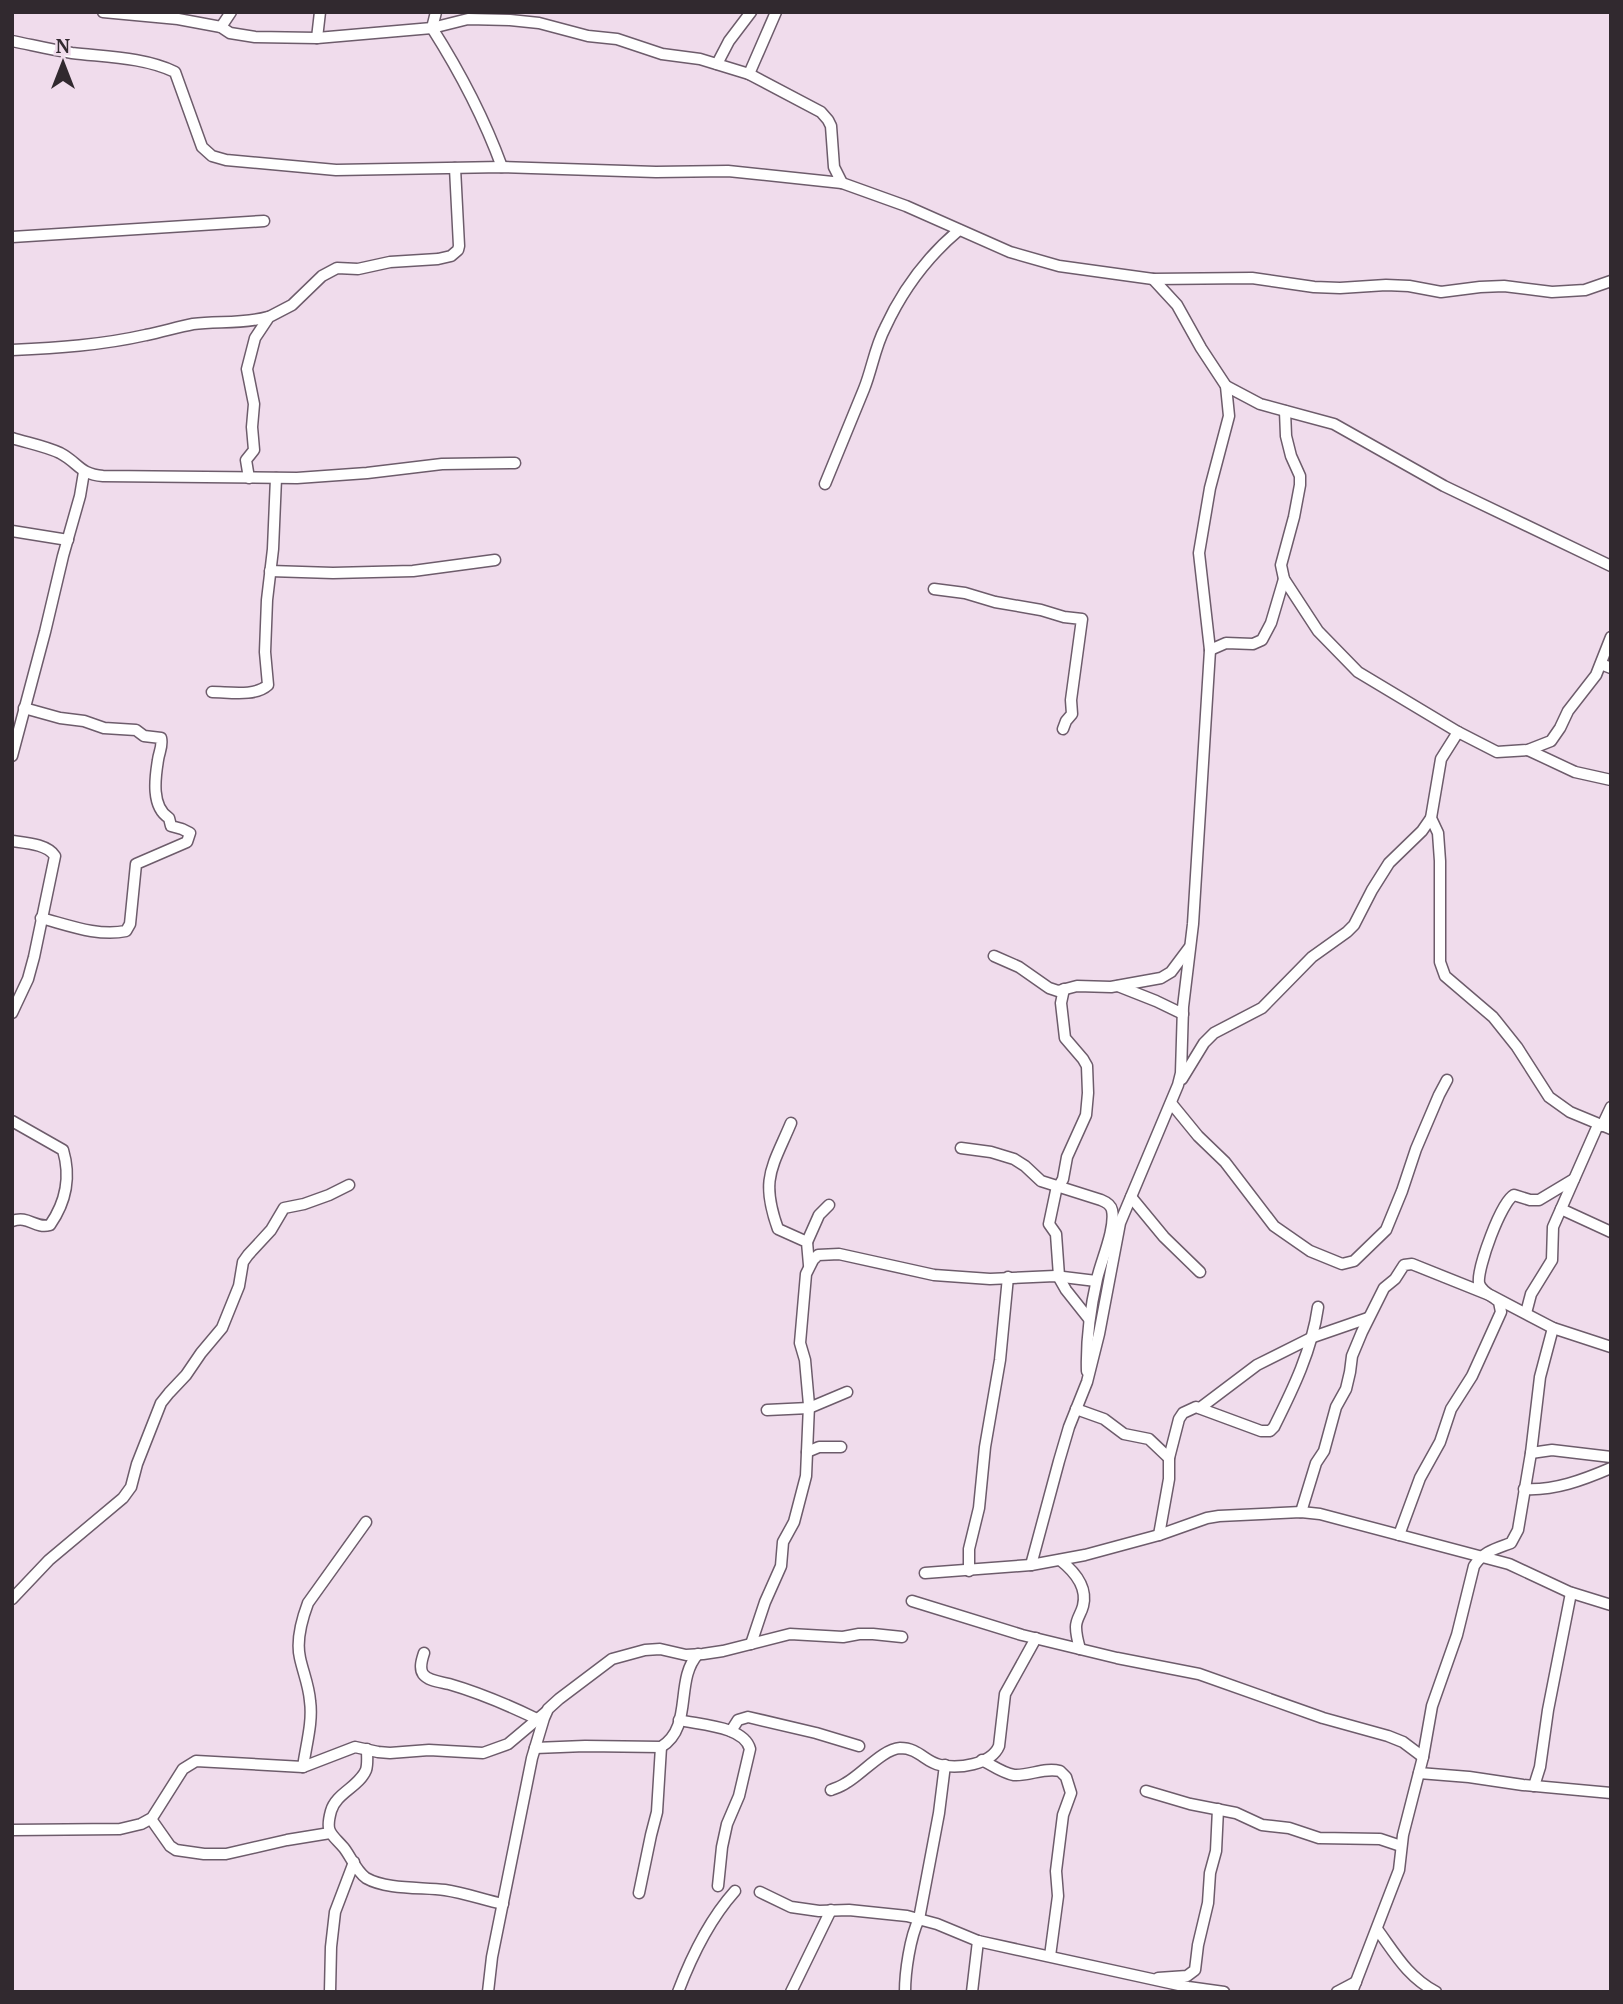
<svg xmlns="http://www.w3.org/2000/svg" width="1623" height="2004" font-family="'PT Serif',serif">
<style>
.lines{fill:none;stroke-linecap:round;stroke-linejoin:round}
.street-casing{stroke:#6d5c6b;stroke-width:13}
.street{stroke:#fff;stroke-width:10}
</style>
<rect width="100%" height="100%" fill="#f0dcec"/>
<g class="lines">
<defs>
<g id="street">
<polyline points="103,12 178,19 221,27 230,33 255,37 317,38 432,28 468,19 510,20 539,23 588,36 617,39 662,54 700,59 749,74 821,112 828,120 831,126 834,167 842,183"/>
<path d="M436,12L432,28C460,72 484,118 502,167"/>
<polyline points="221,27 231,12"/>
<polyline points="317,38 320,12"/>
<path d="M12,41C32,45 52,50 72,53C105,57 144,57 175,72L202,147L212,156L226,160L336,170L502,167L656,172L728,171L842,183L906,206L1010,252L1059,266L1153,279L1252,278L1314,287L1340,288L1386,285L1409,286L1441,292L1480,287L1504,286L1552,292L1585,290L1611,281"/>
<polyline points="717,64 729,41 751,12"/>
<polyline points="749,74 776,12"/>
<polyline points="12,237 264,221"/>
<path d="M12,350C57,348 102,345 146,335C162,332 177,327 193,324C218,321 244,324 268,317"/>
<polyline points="1226,386 1260,404 1334,424 1444,486 1611,566"/>
<polyline points="1285,411 1286,436 1291,456 1300,476 1300,485 1294,517 1281,565 1284,579 1318,631 1358,672 1458,732 1441,759 1431,818 1438,833 1440,861 1440,962 1445,976 1493,1017 1517,1047 1549,1097 1570,1112 1611,1129"/>
<path d="M12,438C28,443 45,446 60,453C79,463 79,474 103,476L297,478L367,473L442,464L515,463"/>
<polyline points="249,478 246,460 254,450 252,427 254,404 247,369 255,338 269,317 292,305 322,276 337,268 358,269 390,262 438,259 451,256 458,250 459,246 455,168"/>
<path d="M825,484C838,452 851,420 864,389C872,369 875,347 885,328C902,291 928,256 959,230"/>
<polyline points="12,531 68,540"/>
<polyline points="270,571 333,573 413,571 495,560"/>
<polyline points="934,589 965,593 995,602 1041,610 1064,617 1082,619 1071,700 1072,714 1066,721 1063,729"/>
<polyline points="1210,650 1226,643 1253,644 1262,640 1271,623 1284,579"/>
<polyline points="1601,664 1611,668"/>
<path d="M212,692C229,692 255,697 268,685L265,652L267,600L273,549L276,478"/>
<path d="M24,708L60,718L84,721L104,728L136,730L144,736L161,738C163,746 159,752 158,760C155,778 151,807 169,818L171,826L182,829L190,833L187,842L136,864L130,924L126,931C98,937 68,925 41,918"/>
<polyline points="1458,732 1497,752 1528,750 1551,741 1560,728 1568,711 1596,675 1611,637"/>
<polyline points="1528,750 1575,772 1611,780"/>
<polyline points="12,756 45,632 63,556 80,496 84,472"/>
<path d="M12,841C26,843 47,844 55,856L34,957L28,979L12,1013"/>
<polyline points="994,956 1019,967 1049,988 1058,991 1077,986 1111,987 1161,978 1171,972 1189,948"/>
<polyline points="1118,986 1156,1001 1183,1014"/>
<polyline points="1182,1079 1204,1043 1214,1033 1262,1008 1312,957 1347,932 1354,925 1372,890 1389,863 1422,831 1431,818"/>
<polyline points="1171,1103 1198,1136 1225,1162 1274,1226 1310,1251 1342,1264 1354,1261 1386,1230 1402,1191 1416,1149 1439,1095 1447,1080"/>
<path d="M12,1121L63,1150C71,1177 66,1202 50,1225C34,1229 29,1215 12,1221"/>
<path d="M791,1123C772,1168 760,1179 778,1229L807,1242L809,1265"/>
<polyline points="1602,1126 1611,1107"/>
<path d="M961,1148L991,1152L1014,1159L1025,1166L1041,1181L1101,1200C1106,1202 1111,1205 1112,1210C1116,1228 1101,1261 1097,1279C1090,1310 1086,1339 1087,1371"/>
<polyline points="1057,1186 1049,1224 1056,1234 1059,1276"/>
<polyline points="1059,1186 1063,1179 1067,1157 1086,1115 1088,1093 1087,1066 1083,1059 1065,1038 1061,1003 1064,989"/>
<polyline points="1131,1197 1164,1237 1200,1272"/>
<polyline points="1561,1209 1611,1232"/>
<polyline points="807,1242 819,1215 829,1205"/>
<polyline points="1058,1276 1066,1290 1089,1319"/>
<polyline points="1526,1313 1531,1294 1552,1260 1553,1227 1598,1125"/>
<polyline points="1200,1408 1257,1365 1313,1337 1368,1318"/>
<polyline points="1076,1409 1104,1419 1124,1434 1149,1439 1169,1458"/>
<polyline points="767,1410 809,1408 847,1392"/>
<polyline points="807,1452 819,1447 841,1447"/>
<polyline points="1531,1453 1552,1450 1611,1457"/>
<path d="M1524,1489C1554,1491 1583,1480 1611,1468"/>
<polyline points="1301,1512 1316,1463 1324,1451 1336,1407 1346,1389 1350,1372 1352,1356 1362,1332 1384,1288 1395,1279 1404,1265 1412,1264 1492,1296 1553,1328 1611,1347"/>
<path d="M1159,1535L1169,1479V1458L1179,1419L1183,1413L1196,1407L1261,1431H1270L1274,1427C1293,1389 1312,1350 1318,1307"/>
<path d="M1399,1535L1420,1478L1440,1442L1451,1409L1472,1376L1487,1343L1501,1312L1499,1302C1493,1296 1481,1292 1479,1283C1477,1268 1501,1202 1514,1195L1530,1200H1539L1574,1179"/>
<path d="M1060,1560C1074,1571 1088,1586 1083,1606C1081,1614 1076,1619 1076,1627C1076,1635 1078,1642 1080,1649"/>
<polyline points="1031,1565 1059,1461 1069,1427 1087,1382 1099,1334 1120,1223 1178,1085 1181,1073 1183,1007 1193,924 1210,650 1199,553 1210,488 1229,416 1226,386 1201,348 1177,305 1153,279"/>
<polyline points="969,1571 969,1549 979,1508 985,1447 1000,1360 1008,1277"/>
<polyline points="925,1573 1031,1565 1085,1555 1159,1535 1207,1518 1219,1516 1301,1512 1320,1514 1509,1564 1569,1592 1611,1605"/>
<polyline points="12,1599 49,1560 123,1498 131,1487 137,1464 161,1403 169,1393 186,1375 201,1353 222,1328 239,1286 243,1262 248,1255 271,1230 284,1208 304,1204 329,1195 349,1185"/>
<polyline points="912,1601 1022,1635 1117,1658 1199,1674 1323,1718 1388,1736 1403,1742 1423,1757"/>
<polyline points="751,1644 765,1602 781,1566 783,1542 794,1522 806,1476 809,1405 805,1360 800,1343 806,1274 813,1260 818,1255 839,1254 934,1275 990,1279 1055,1276 1096,1281"/>
<path d="M424,1653C422,1659 419,1668 423,1674C428,1681 441,1682 449,1684C480,1693 508,1705 537,1719"/>
<path d="M679,1720C700,1725 744,1726 750,1749L739,1796L727,1824L722,1847L718,1886"/>
<polyline points="731,1731 738,1720 748,1717 816,1733 859,1746"/>
<path d="M535,1748L585,1746L661,1747C694,1727 674,1680 698,1654"/>
<path d="M367,1749C367,1756 368,1764 366,1770C359,1787 336,1793 331,1811C325,1833 331,1833 344,1848C351,1857 356,1871 366,1878C387,1890 422,1887 445,1890C465,1893 484,1900 503,1904"/>
<path d="M982,1760C992,1765 1002,1773 1014,1775C1030,1776 1044,1767 1060,1771L1066,1777L1071,1793L1063,1815L1056,1871L1058,1896L1050,1956"/>
<path d="M303,1767C306,1745 313,1722 310,1701C309,1686 303,1672 300,1658C296,1641 302,1619 308,1603L366,1522"/>
<polyline points="1419,1773 1469,1777 1523,1785 1611,1793"/>
<polyline points="1534,1786 1540,1767 1548,1710 1571,1593"/>
<path d="M831,1790C836,1788 842,1786 846,1783C862,1774 883,1749 900,1748C919,1748 925,1762 940,1765C958,1769 991,1765 999,1746L1005,1694L1036,1638"/>
<polyline points="1146,1791 1190,1804 1236,1813 1262,1825 1289,1828 1319,1838 1380,1839 1401,1846"/>
<polyline points="151,1819 170,1846 176,1850 204,1854 226,1854 287,1840 330,1833"/>
<polyline points="12,1830 120,1829 141,1824 152,1818 183,1769 196,1761 303,1767 355,1747 378,1752 390,1753 429,1750 483,1753 508,1744 546,1712"/>
<polyline points="760,1892 791,1907 819,1911 849,1910 907,1916 937,1924 978,1941 1188,1987 1224,1992"/>
<polyline points="639,1893 651,1835 657,1812 661,1747"/>
<path d="M1377,1929C1396,1955 1407,1976 1436,1992"/>
<polyline points="1158,1978 1187,1976 1195,1970 1198,1945 1208,1903 1210,1873 1216,1851 1218,1809"/>
<polyline points="330,1992 331,1947 335,1912 354,1862"/>
<polyline points="488,1992 492,1957 532,1758 544,1718 548,1709 559,1699 612,1659 645,1650 660,1649 686,1655 703,1654 723,1651 790,1634 843,1637 859,1634 873,1634 902,1637"/>
<path d="M678,1992C692,1955 709,1920 735,1891"/>
<polyline points="791,1992 831,1910"/>
<path d="M905,1992C905,1972 910,1937 919,1919L939,1813L945,1765"/>
<polyline points="972,1992 978,1941"/>
<polyline points="1337,1992 1356,1982"/>
<path d="M1352,1992L1399,1870L1403,1835L1423,1757L1432,1706L1457,1635L1474,1566C1484,1551 1495,1549 1511,1543L1518,1530L1531,1453L1540,1377L1553,1328"/>
</g>
</defs>
<use href="#street" class="street-casing"/>
<use href="#street" class="street"/>
</g>
<rect width="1623" height="2004" fill="none" stroke="#31292f" stroke-width="28"/>
<g transform="translate(63 63)" stroke="#f0dcec" stroke-width="5" paint-order="stroke">
<path d="M0-5L12 26L0 18L-12 26Z" fill="#31292f"/>
<text y="-10" font-size="19" font-weight="bold" text-anchor="middle" fill="#31292f">N</text>
</g>
</svg>
